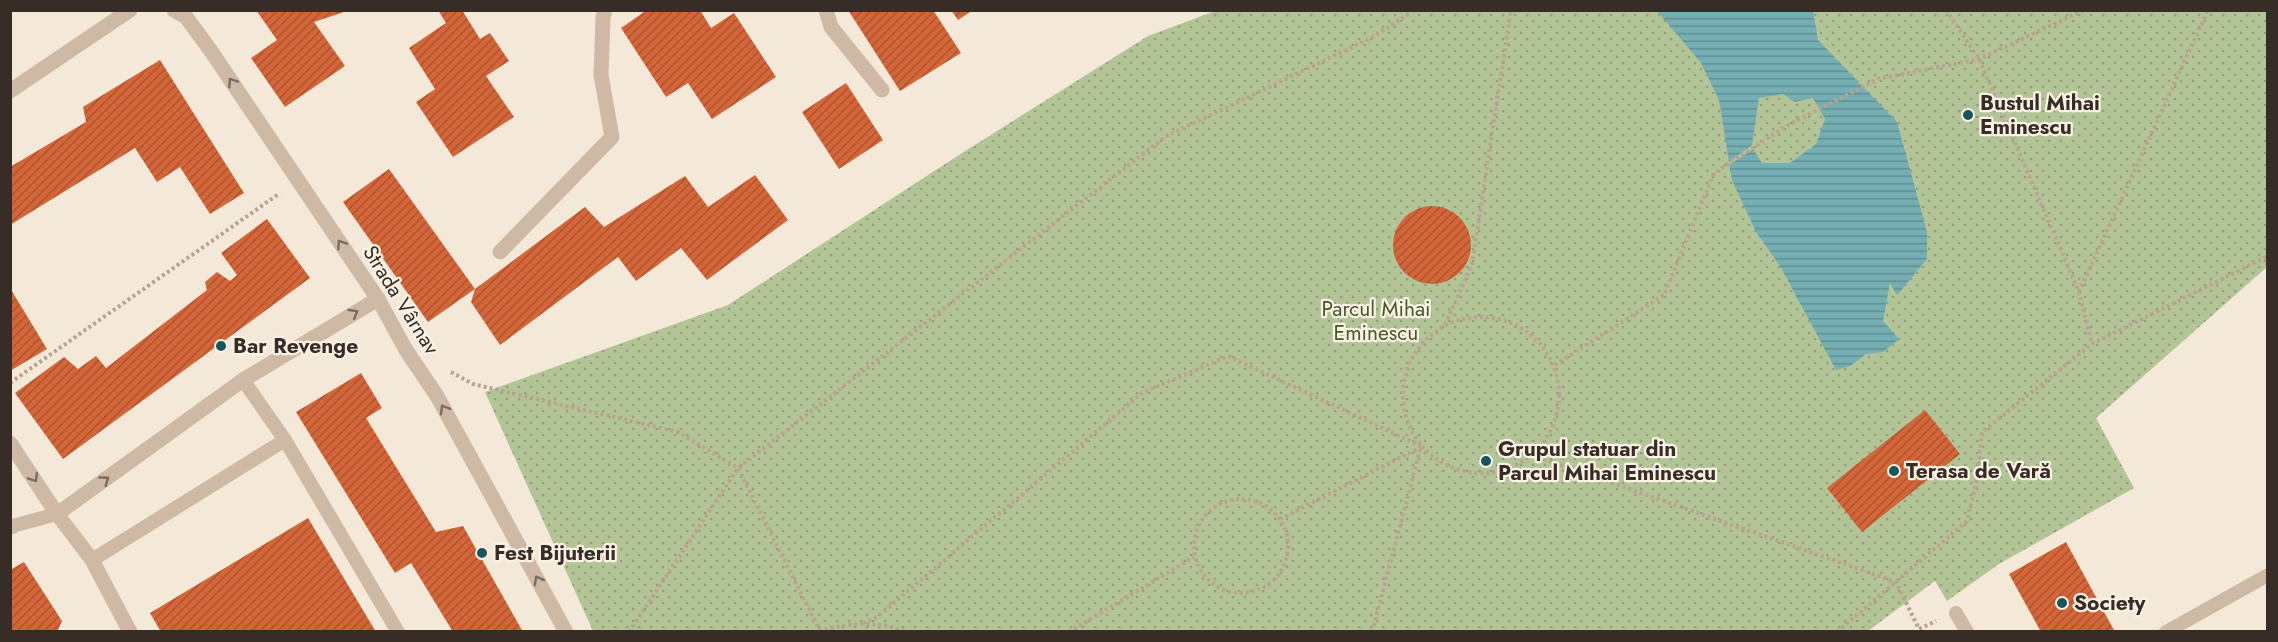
<svg xmlns="http://www.w3.org/2000/svg" width="2278" height="642" font-family="Jost,sans-serif">
<style>
.park{fill:url(#park-dots)}
.water{fill:url(#water-rules)}
.building{fill:url(#building-hatch)}
.lines{fill:none;stroke-linecap:round;stroke-linejoin:round}
.path{stroke:#baa38e;stroke-width:4;stroke-dasharray:3 3;stroke-linecap:butt}
.service{stroke:#ceb9a4;stroke-width:14}
.minor{stroke:#ceb9a4;stroke-width:15}
.tertiary{stroke:#ceb9a4;stroke-width:15}
.oneway{stroke:#7c6c5f}
.poi-dot{fill:#17565e;stroke:#fbf2e6;stroke-width:2}
.labels{text-anchor:middle;stroke-width:4.5;stroke-linejoin:round;paint-order:stroke}
.poi-label{font-size:21px;font-weight:bold;fill:#382d26;stroke:#fbf2e6;text-anchor:start}
.street-label{font-size:21px;fill:#382d26;stroke:#fbf2e6}
.park-label{font-size:21px;fill:#445927;stroke:#fbf2e6}
</style>
<defs>
<pattern id="park-dots" width="8" height="8" patternUnits="userSpaceOnUse" patternTransform="scale(1.5)"><rect width="8" height="8" fill="#b3c597"/><path d="M2 2h.1M6 6h.1" fill="none" stroke="#93a07b" stroke-width="1.8" stroke-linecap="round"/></pattern>
<pattern id="water-rules" width="6" height="5" patternUnits="userSpaceOnUse" patternTransform="scale(1.5)"><rect width="6" height="5" fill="#75afb4"/><path d="M0 2.5h6" fill="none" stroke="#618f92"/></pattern>
<pattern id="building-hatch" width="6" height="6" patternUnits="userSpaceOnUse" patternTransform="scale(1.5)"><rect width="6" height="6" fill="#d36538"/><path d="M-1 1l2-2M0 6l6-6M5 7l2-2" fill="none" stroke="#ac542f"/></pattern>
</defs>
<rect width="100%" height="100%" fill="#f4e9d9"/>
<polygon class="park" points="1215,11 2267,11 2267,267 2096,418 2134,488 1999,564 1947,601 1935,581 1868,631 593,631 485,392 728,305 959,155 1148,36"/>
<polygon class="water" points="1657,11 1813,11 1818,40 1897,122 1927,232 1927,259 1897,295 1890,283 1883,321 1899,339 1883,352 1866,354 1850,366 1836,370 1780,266 1756,232 1732,180 1729,165 1753,149 1762,163 1790,163 1816,144 1825,119 1813,98 1795,102 1783,94 1759,98 1752,145 1729,162 1719,100 1701,63"/>
<g class="building">
<polygon points="256,10 350,10 314,22 345,66 285,107 251,58 277,40"/>
<polygon points="438,10 462,10 480,39 490,33 509,61 486,76 514,117 453,157 416,102 435,89 409,48 446,23"/>
<polygon points="647,10 700,10 711,28 734,13 776,77 712,119 688,83 666,97 621,28"/>
<polygon points="848,10 933,10 961,53 900,91"/>
<polygon points="951,10 973,10 958,20"/>
<polygon points="160,60 244,193 210,214 180,167 157,182 135,148 10,225 10,167 86,122 83,107"/>
<polygon points="846,83 883,140 839,169 802,112"/>
<polygon points="389,169 475,289 585,207 604,227 685,176 708,207 755,175 788,220 707,280 681,248 636,281 618,257 500,345 471,302 475,289 428,322 343,202"/>
<circle cx="1432" cy="245" r="39"/>
<polygon points="267,219 310,278 63,459 15,393 64,357 78,369 96,356 106,368 207,290 205,282 217,272 230,281 237,275 221,253"/>
<polygon points="10,288 47,349 10,371"/>
<polygon points="361,373 382,408 366,418 436,532 463,526 523,632 453,632 411,563 395,573 296,412"/>
<polygon points="1925,410 1960,454 1862,532 1827,488"/>
<polygon points="308,518 376,632 161,632 150,613"/>
<polygon points="2066,542 2115,632 2041,632 2009,574"/>
<polygon points="24,562 62,621 57,632 10,632 10,570"/>
</g>
<g class="lines">
<g class="path">
<polyline points="1946,10 1979,59 2079,292 2092,344"/>
<polyline points="2079,292 2208,10"/>
<circle cx="1481" cy="395" r="78"/>
<polyline points="1445,325 1472,264 1511,10"/>
<polyline points="1555,365 1664,295 1714,173 1788,125 1878,79 1979,59 2084,10"/>
<polyline points="451,372 473,384 678,432 738,468 820,631"/>
<polyline points="10,383 280,193"/>
<polyline points="1532,455 1896,582 1919,629 1936,621"/>
<circle cx="1241" cy="546" r="47"/>
<polyline points="1280,519 1421,447"/>
<polyline points="863,623 877,617 1142,393 1228,356 1421,446"/>
<path d="M819,631C848,623 878,620 906,632"/>
<polyline points="629,632 738,468 1165,137 1375,36 1414,10"/>
<polyline points="1069,632 1194,557"/>
<polyline points="1372,632 1421,446"/>
<polyline points="1837,632 1967,521 1977,479 1982,432 2092,344 2268,256"/>
</g>
<g class="service">
<polyline points="243,380 285,440 398,632"/>
<polyline points="10,528 16,525 57,514"/>
<polyline points="92,560 285,440"/>
<polyline points="1956,613 1967,632"/>
<polyline points="2166,632 2268,575"/>
</g>
<g class="minor">
<polyline points="174,10 186,17 211,51 378,299 406,350 437,396 566,632"/>
<polyline points="826,10 831,27 882,90"/>
<polyline points="500,252 612,137 601,75 603,17 605,10"/>
<polyline points="10,443 57,514 92,560 130,632"/>
<polyline points="57,514 243,380 378,299"/>
</g>
<polyline class="tertiary" points="10,91 130,10"/>
</g>
<defs><path id="oneway-chevron" d="M-2-3.5L2.5 0L-2 3.5" fill="none" stroke-width="1.6" stroke-linecap="round" stroke-linejoin="round" transform="scale(1.5)"/></defs>
<g class="oneway">
<use href="#oneway-chevron" transform="translate(232 82) rotate(-124)"/>
<use href="#oneway-chevron" transform="translate(341 244) rotate(-124)"/>
<use href="#oneway-chevron" transform="translate(354 313) rotate(-31)"/>
<use href="#oneway-chevron" transform="translate(444 409) rotate(-120)"/>
<use href="#oneway-chevron" transform="translate(34 478) rotate(57)"/>
<use href="#oneway-chevron" transform="translate(105 480) rotate(-36)"/>
<use href="#oneway-chevron" transform="translate(538 580) rotate(-119)"/>
</g>
<g class="poi-dot">
<circle cx="1968" cy="115" r="6"/>
<circle cx="221" cy="346" r="6"/>
<circle cx="1486" cy="461" r="6"/>
<circle cx="1894" cy="471" r="6"/>
<circle cx="482" cy="553" r="6"/>
<circle cx="2062" cy="603" r="6"/>
</g>
<g class="labels">
<g class="poi-label">
<text x="1980" y="110">Bustul Mihai<tspan x="1980" dy="24">Eminescu</tspan></text>
<text x="233" y="353">Bar Revenge</text>
<text x="1498" y="456">Grupul statuar din<tspan x="1498" dy="24">Parcul Mihai Eminescu</tspan></text>
<text x="1906" y="478">Terasa de Vară</text>
<text x="494" y="560">Fest Bijuterii</text>
<text x="2074" y="610">Society</text>
</g>
<g class="street-label">
<text transform="translate(401 300) rotate(58)" y="7">Strada Vârnav</text>
</g>
<g class="park-label">
<text x="1376" y="316">Parcul Mihai<tspan x="1376" dy="24">Eminescu</tspan></text>
</g>
</g>
<rect width="2278" height="642" fill="none" stroke="#382d26" stroke-width="24"/>
</svg>
